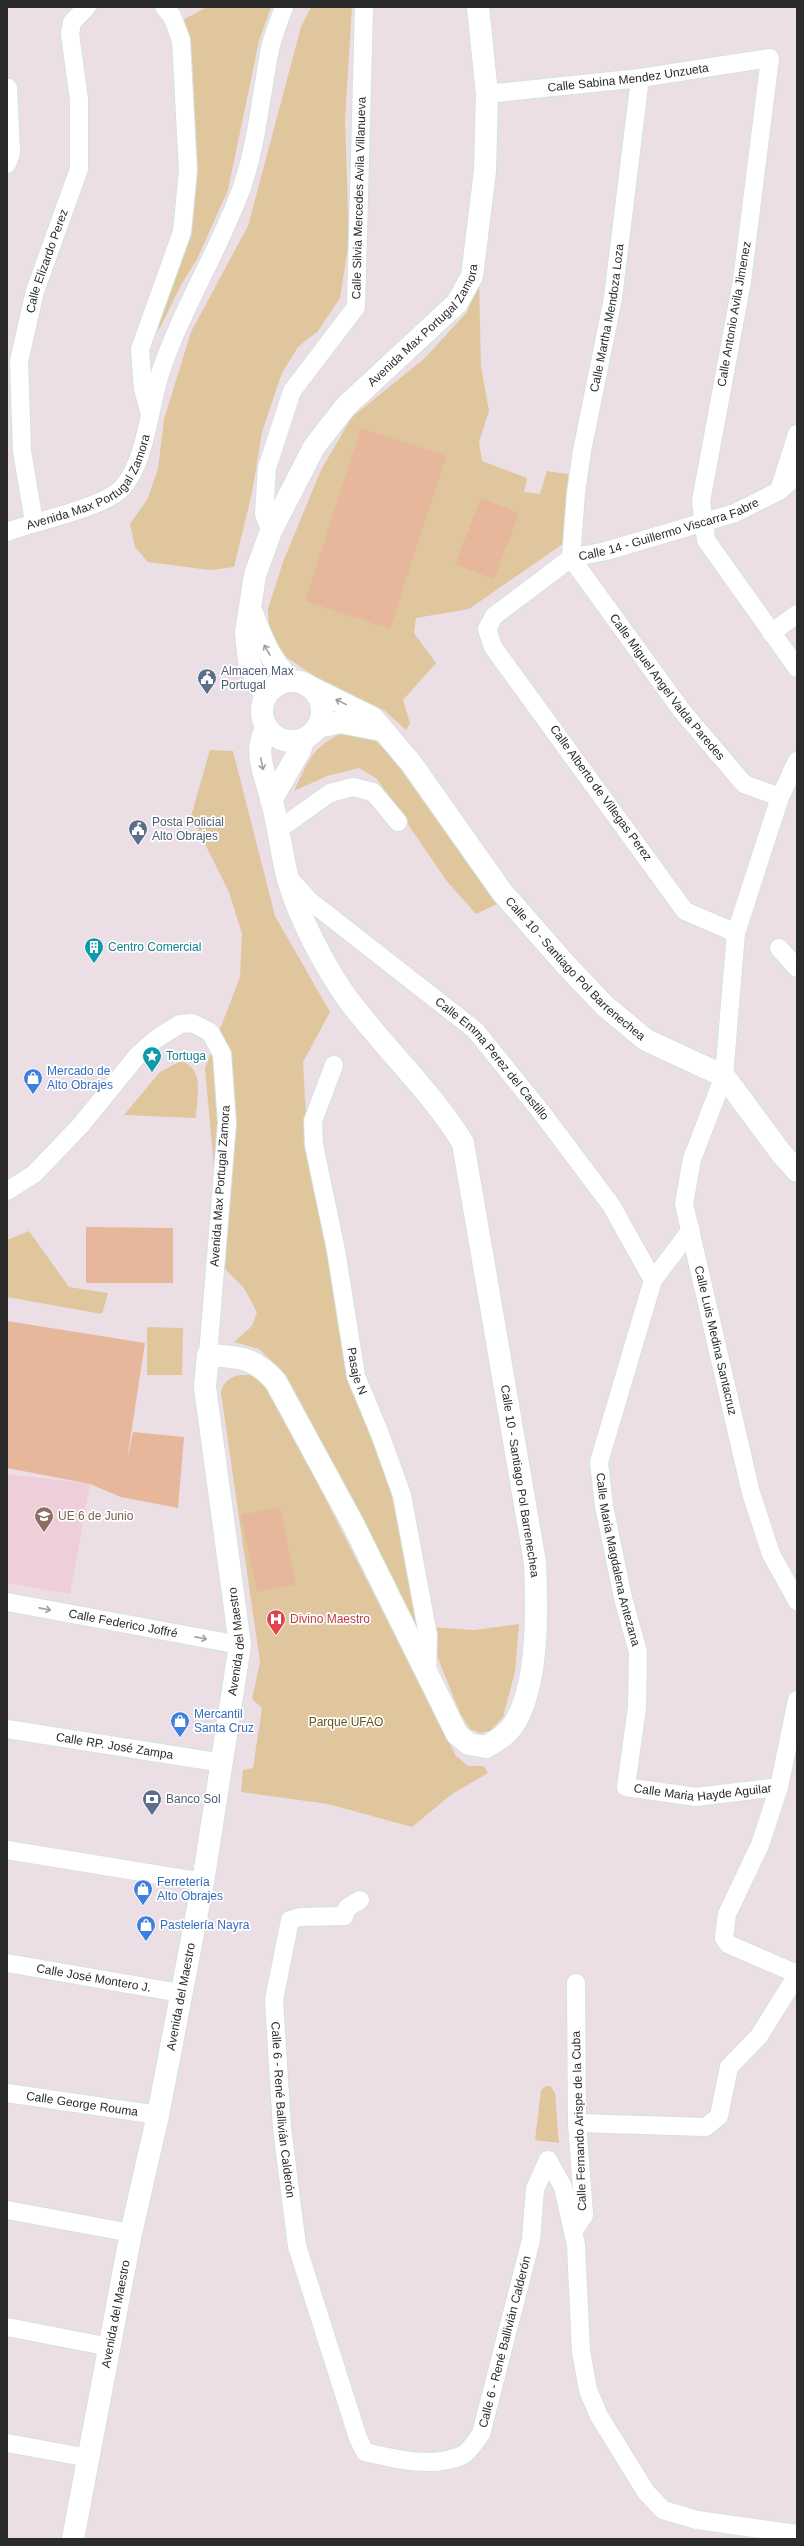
<svg xmlns="http://www.w3.org/2000/svg" width="804" height="2546" font-family="Arial,sans-serif">
<style>
.education{fill:#edced9}
.green{fill:#e0c69d}
.pitch{fill:#e6b79a}
.lines{fill:none;stroke-linecap:round;stroke-linejoin:round}
.street-casing{stroke:#d3e3df;stroke-width:20}
.secondary-casing{stroke:#d3e3df;stroke-width:24}
.street{stroke:#fff;stroke-width:18}
.secondary{stroke:#fff;stroke-width:22}
.oneway{stroke:#a0a0a0}
.labels{text-anchor:middle;stroke-width:3.5;stroke-linejoin:round;paint-order:stroke}
.street-label{font-size:12px;fill:#2b2b2b;stroke:#fff}
.service-label{font-size:12px;fill:#4e5e75;stroke:#fff;text-anchor:start}
.culture-label{font-size:12px;fill:#0d838f;stroke:#fff;text-anchor:start}
.shop-label{font-size:12px;fill:#366cbe;stroke:#fff;text-anchor:start}
.education-label{font-size:12px;fill:#785e54;stroke:#fff;text-anchor:start}
.health-label{font-size:12px;fill:#be3a42;stroke:#fff;text-anchor:start}
.park-label{font-size:12px;fill:#65531e;stroke:#fff}
</style>
<rect width="100%" height="100%" fill="#ecdee5"/>
<polygon class="education" points="7,1474 90,1484 70,1594 7,1583"/>
<g class="green">
<polygon points="207,7 271,7 259,41 228,190 198,257 180,287 159,330 158,326 195,155 192,61 183,20"/>
<polygon points="311,7 352,7 345,120 349,241 340,298 318,331 298,347 282,373 262,432 252,493 234,567 210,570 148,562 135,547 130,524 147,500 158,469 164,419 191,332 248,226 301,27"/>
<polygon points="479,280 481,367 489,411 479,442 482,461 527,478 524,492 540,494 547,471 573,475 564,543 469,609 416,618 414,633 436,663 403,700 410,723 406,730 385,711 317,678 283,655 269,627 268,609 283,562 321,470 352,417 425,358 467,312"/>
<path d="M351,729L368,734L390,754L499,903L476,914L446,880L377,779L359,768L327,776L294,791C310,757 314,744 351,729Z"/>
<polygon points="210,750 233,751 275,916 330,1012 303,1062 308,1150 385,1464 420,1632 281,1370 259,1349 234,1342 252,1326 257,1312 244,1288 223,1267 205,1068 240,977 242,934 229,892 191,816"/>
<path d="M181,1061C205,1068 197,1098 196,1118L124,1115L160,1072Z"/>
<polygon points="29,1231 69,1287 108,1293 102,1314 7,1297 7,1240"/>
<polygon points="147,1327 183,1328 182,1375 147,1375"/>
<path d="M239,1375H250L261,1381L289,1427L456,1756L468,1766H484L488,1773L452,1794L412,1827L328,1804L241,1792L243,1770L253,1768L262,1708L252,1699L260,1662L221,1393C223,1382 229,1378 239,1375Z"/>
<polygon points="519,1624 515,1672 503,1717 490,1731 480,1733 470,1729 460,1713 437,1656 432,1627 474,1630"/>
<polygon points="546,2086 550,2086 555,2093 559,2143 535,2140 541,2090"/>
</g>
<g class="pitch">
<polygon points="361,428 446,456 390,629 305,601"/>
<polygon points="481,498 519,513 494,579 455,564"/>
<polygon points="86,1227 173,1228 173,1283 86,1283"/>
<polygon points="7,1321 145,1343 127,1460 133,1432 184,1437 178,1508 121,1497 90,1484 7,1468"/>
<polygon points="280,1507 296,1584 257,1592 241,1515"/>
</g>
<g class="lines">
<defs>
<g id="street">
<path id="s1" d="M487,94L640,78L770,58L742,281L701,501L706,540L797,668"/>
<polyline points="7,164 11,153 8,88"/>
<polyline points="149,410 143,389 140,349 182,232 188,170 181,40 172,16 164,7"/>
<polyline points="779,491 797,434"/>
<path id="s2" d="M34,522L22,451L19,361L35,291L79,169V100L70,34L72,22L87,7"/>
<path id="s3" d="M271,531L264,514L267,468L292,391L356,307L364,7"/>
<path id="s4" d="M7,532C36,521 103,508 122,488C146,462 149,408 160,374C181,309 219,251 242,187C257,143 261,95 270,49C273,35 279,21 284,7"/>
<path id="s5" d="M571,558L576,493L582,451L613,298L640,78"/>
<path id="s6" d="M571,558L682,711L744,784L780,797"/>
<polyline points="771,633 797,614"/>
<path id="s7" d="M797,761L780,797L736,933L724,1076L692,1159L684,1204L751,1493L771,1554L797,1601"/>
<polyline points="278,830 330,793 353,787 373,792 398,822"/>
<path id="s8" d="M289,878L310,901L475,1030L542,1113L611,1205L653,1280"/>
<path id="s9" d="M736,933L685,911L493,647L487,629L494,616L571,558L606,551L735,513L779,491L797,475"/>
<polyline points="779,948 797,968"/>
<path id="s10" d="M334,1065L313,1121L314,1145L336,1250L356,1376L380,1434L402,1495L428,1635L427,1674"/>
<polyline points="7,1191 34,1174 80,1126 138,1055 156,1039 180,1024 192,1023 210,1032 222,1054 227,1123 208,1355"/>
<path id="s11" d="M691,1230L653,1280L599,1462L604,1506L623,1598L638,1652L637,1707L626,1787L696,1797L779,1787"/>
<path id="s12" d="M7,1602L240,1645"/>
<polyline points="797,1700 779,1787 760,1845 727,1914 724,1938 728,1944 797,1974"/>
<path id="s13" d="M7,1729L223,1763"/>
<polyline points="7,1850 203,1882"/>
<path id="s14" d="M360,1900L347,1908L344,1916L300,1917L290,1920L274,2000L282,2128L297,2246L358,2438L365,2452C395,2459 433,2469 463,2455C470,2451 476,2440 481,2434L531,2240L535,2189L548,2160L563,2187L576,2245L581,2351L588,2390L599,2416L646,2492L663,2510L697,2520L797,2534"/>
<path id="s15" d="M7,1963L180,1993"/>
<path id="s16" d="M7,2093L158,2115"/>
<polyline points="577,2123 706,2127 719,2116 729,2067 759,2036 797,1975"/>
<polyline points="7,2210 131,2233"/>
<polyline points="573,2232 584,2215 577,2123 576,1983"/>
<polyline points="7,2327 110,2347"/>
<polyline points="7,2443 89,2458"/>
</g>
<g id="secondary">
<path d="M253,615C262,641 271,661 290,680"/>
<circle cx="292" cy="711" r="30"/>
<path id="s17" d="M312,688L373,718L411,763L502,892L566,965L605,1006L646,1040L724,1076L781,1153L797,1171"/>
<path id="s18" d="M267,693L258,685L249,661L246,633L255,575L271,531L314,447L346,406L457,303L472,276L485,171L487,94L478,7"/>
<polyline points="318,727 340,722 376,729"/>
<polyline points="271,800 300,750 304,739"/>
<path id="s19" d="M73,2539L131,2233L158,2115L203,1882L240,1645L205,1387L208,1355C239,1357 255,1357 276,1382L353,1524L457,1734L469,1744L486,1747C496,1741 507,1735 514,1724C539,1684 537,1609 535,1563L463,1143C431,1091 387,1051 350,1002C326,970 297,914 287,875C281,850 278,825 272,801C266,779 252,748 267,729"/>
</g>
</defs>
<use href="#street" class="street-casing"/>
<use href="#secondary" class="secondary-casing"/>
<use href="#street" class="street"/>
<use href="#secondary" class="secondary"/>
</g>
<defs><path id="oneway-shaft" d="M-6 0H5M1.5-3L5.5 0L1.5 3" fill="none" stroke-width="1.6" stroke-linecap="round" stroke-linejoin="round"/></defs>
<g class="oneway">
<use href="#oneway-shaft" transform="translate(267 650) rotate(-120)"/>
<use href="#oneway-shaft" transform="translate(341 702) rotate(-154)"/>
<use href="#oneway-shaft" transform="translate(262 764) rotate(79)"/>
<use href="#oneway-shaft" transform="translate(45 1609) rotate(11)"/>
<use href="#oneway-shaft" transform="translate(201 1638) rotate(11)"/>
</g>
<defs>
<symbol id="civic-pin" viewBox="-11 -11 22 30"><path d="M0 17L-7.5 6A9.5 9.5 0 1 1 7.5 6Z" fill="#5c6f8a" stroke="#fff"/><path d="M-.6-6.5H3V-4.5H.6V-3L4-1V1h2V6H-6V1h2V-1L-.6-3ZM-1.2 2.5V6h2.4V2.5Z" fill="#fff"/></symbol>
<symbol id="building-pin" viewBox="-11 -11 22 30"><path d="M0 17L-7.5 6A9.5 9.5 0 1 1 7.5 6Z" fill="#0f9aa8" stroke="#fff"/><path d="M-4-6H4V6H1V3H-1V6H-4ZM-2.5-4.3h1.7v1.8h-1.7ZM.8-4.3h1.7v1.8H.8ZM-2.5-1h1.7V.8h-1.7ZM.8-1h1.7V.8H.8Z" fill="#fff"/></symbol>
<symbol id="sight-pin" viewBox="-11 -11 22 30"><path d="M0 17L-7.5 6A9.5 9.5 0 1 1 7.5 6Z" fill="#0f9aa8" stroke="#fff"/><path d="M0-6L1.8-2.2L6-1.7L2.9 1.2L3.7 5.4L0 3.3L-3.7 5.4L-2.9 1.2L-6-1.7L-1.8-2.2Z" fill="#fff"/></symbol>
<symbol id="shop-pin" viewBox="-11 -11 22 30"><path d="M0 17L-7.5 6A9.5 9.5 0 1 1 7.5 6Z" fill="#3f7fe0" stroke="#fff"/><path d="M-5-2.5h2.3a2.7 3.5 0 0 1 5.4 0H5L5.5 6h-11ZM-1.5-2.5h3a1.5 2.3 0 0 0-3 0Z" fill="#fff"/></symbol>
<symbol id="school-pin" viewBox="-11 -11 22 30"><path d="M0 17L-7.5 6A9.5 9.5 0 1 1 7.5 6Z" fill="#8d6e63" stroke="#fff"/><path d="M0-5L7-2L0 1L-7-2ZM-4 1L0 2.5L4 1V4Q0 6-4 4Z" fill="#fff"/></symbol>
<symbol id="hospital-pin" viewBox="-11 -11 22 30"><path d="M0 17L-7.5 6A9.5 9.5 0 1 1 7.5 6Z" fill="#e0444e" stroke="#fff"/><path d="M-5-5h3v3.5h4V-5h3V5h-3V1.5h-4V5h-3Z" fill="#fff"/></symbol>
<symbol id="bank-pin" viewBox="-11 -11 22 30"><path d="M0 17L-7.5 6A9.5 9.5 0 1 1 7.5 6Z" fill="#5c6f8a" stroke="#fff"/><path d="M-6-4H6V4H-6ZM0-2.3a2.3 2.3 0 1 0 0 4.6a2.3 2.3 0 1 0 0-4.6Z" fill="#fff"/></symbol>
</defs>
<g fill-rule="evenodd">
<use href="#civic-pin" x="196" y="667" width="22" height="30"/>
<use href="#civic-pin" x="127" y="818" width="22" height="30"/>
<use href="#building-pin" x="83" y="936" width="22" height="30"/>
<use href="#sight-pin" x="141" y="1045" width="22" height="30"/>
<use href="#shop-pin" x="22" y="1067" width="22" height="30"/>
<use href="#school-pin" x="33" y="1505" width="22" height="30"/>
<use href="#hospital-pin" x="265" y="1608" width="22" height="30"/>
<use href="#shop-pin" x="169" y="1710" width="22" height="30"/>
<use href="#bank-pin" x="141" y="1788" width="22" height="30"/>
<use href="#shop-pin" x="132" y="1878" width="22" height="30"/>
<use href="#shop-pin" x="135" y="1914" width="22" height="30"/>
</g>
<g class="labels">
<g class="street-label">
<text dy="4" stroke="none"><textPath href="#s1" startOffset="142">Calle Sabina Mendez Unzueta</textPath></text>
<text dy="4" stroke="none"><textPath href="#s3" startOffset="360">Calle Silvia Mercedes Avila Villanueva</textPath></text>
<text dy="4" stroke="none"><textPath href="#s2" startOffset="266">Calle Elizardo Perez</textPath></text>
<text transform="translate(734 314) rotate(-80)" y="4">Calle Antonio Avila Jimenez</text>
<text dy="4" stroke="none"><textPath href="#s5" startOffset="243">Calle Martha Mendoza Loza</textPath></text>
<text dy="4" stroke="none"><textPath href="#s18" startOffset="431">Avenida Max Portugal Zamora</textPath></text>
<text dy="4" stroke="none"><textPath href="#s4" startOffset="102">Avenida Max Portugal Zamora</textPath></text>
<text dy="4" stroke="none"><textPath href="#s9" startOffset="614">Calle 14 - Guillermo Viscarra Fabre</textPath></text>
<text dy="4" stroke="none"><textPath href="#s6" startOffset="161">Calle Miguel Angel Valda Paredes</textPath></text>
<text transform="translate(601 793) rotate(54)" y="4">Calle Alberto de Villegas Perez</text>
<text dy="4" stroke="none"><textPath href="#s17" startOffset="391">Calle 10 - Santiago Pol Barrenechea</textPath></text>
<text dy="4" stroke="none"><textPath href="#s8" startOffset="273">Calle Emma Perez del Castillo</textPath></text>
<text transform="translate(220 1186) rotate(-86)" y="4">Avenida Max Portugal Zamora</text>
<text dy="4" stroke="none"><textPath href="#s7" startOffset="601">Calle Luis Medina Santacruz</textPath></text>
<text dy="4" stroke="none"><textPath href="#s10" startOffset="314">Pasaje N</textPath></text>
<text transform="translate(520 1481) rotate(81)" y="4">Calle 10 - Santiago Pol Barrenechea</text>
<text dy="4" stroke="none"><textPath href="#s11" startOffset="352">Calle Maria Magdalena Antezana</textPath></text>
<text dy="4" stroke="none"><textPath href="#s12" startOffset="118">Calle Federico Joffré</textPath></text>
<text dy="4" stroke="none"><textPath href="#s19" startOffset="913">Avenida del Maestro</textPath></text>
<text dy="4" stroke="none"><textPath href="#s13" startOffset="109">Calle RP. José Zampa</textPath></text>
<text dy="4" stroke="none"><textPath href="#s11" startOffset="660">Calle Maria Hayde Aguilar</textPath></text>
<text dy="4" stroke="none"><textPath href="#s15" startOffset="88">Calle José Montero J.</textPath></text>
<text dy="4" stroke="none"><textPath href="#s19" startOffset="553">Avenida del Maestro</textPath></text>
<text dy="4" stroke="none"><textPath href="#s16" startOffset="76">Calle George Rouma</textPath></text>
<text dy="4" stroke="none"><textPath href="#s14" startOffset="270">Calle 6 - René Ballivián Calderón</textPath></text>
<text transform="translate(579 2121) rotate(-92)" y="4">Calle Fernando Arispe de la Cuba</text>
<text dy="4" stroke="none"><textPath href="#s19" startOffset="229">Avenida del Maestro</textPath></text>
<text dy="4" stroke="none"><textPath href="#s14" startOffset="847">Calle 6 - René Ballivián Calderón</textPath></text>
</g>
<g class="service-label">
<text x="221" y="675">Almacen Max<tspan x="221" dy="14">Portugal</tspan></text>
<text x="152" y="826">Posta Policial<tspan x="152" dy="14">Alto Obrajes</tspan></text>
<text x="166" y="1803">Banco Sol</text>
</g>
<g class="culture-label">
<text x="108" y="951">Centro Comercial</text>
<text x="166" y="1060">Tortuga</text>
</g>
<g class="shop-label">
<text x="47" y="1075">Mercado de<tspan x="47" dy="14">Alto Obrajes</tspan></text>
<text x="194" y="1718">Mercantil<tspan x="194" dy="14">Santa Cruz</tspan></text>
<text x="157" y="1886">Ferretería<tspan x="157" dy="14">Alto Obrajes</tspan></text>
<text x="160" y="1929">Pastelería Nayra</text>
</g>
<g class="education-label">
<text x="58" y="1520">UE 6 de Junio</text>
</g>
<g class="health-label">
<text x="290" y="1623">Divino Maestro</text>
</g>
<g class="park-label">
<text x="346" y="1726">Parque UFAO</text>
</g>
</g>
<rect width="804" height="2546" fill="none" stroke="#2b2b2b" stroke-width="16"/>
</svg>
